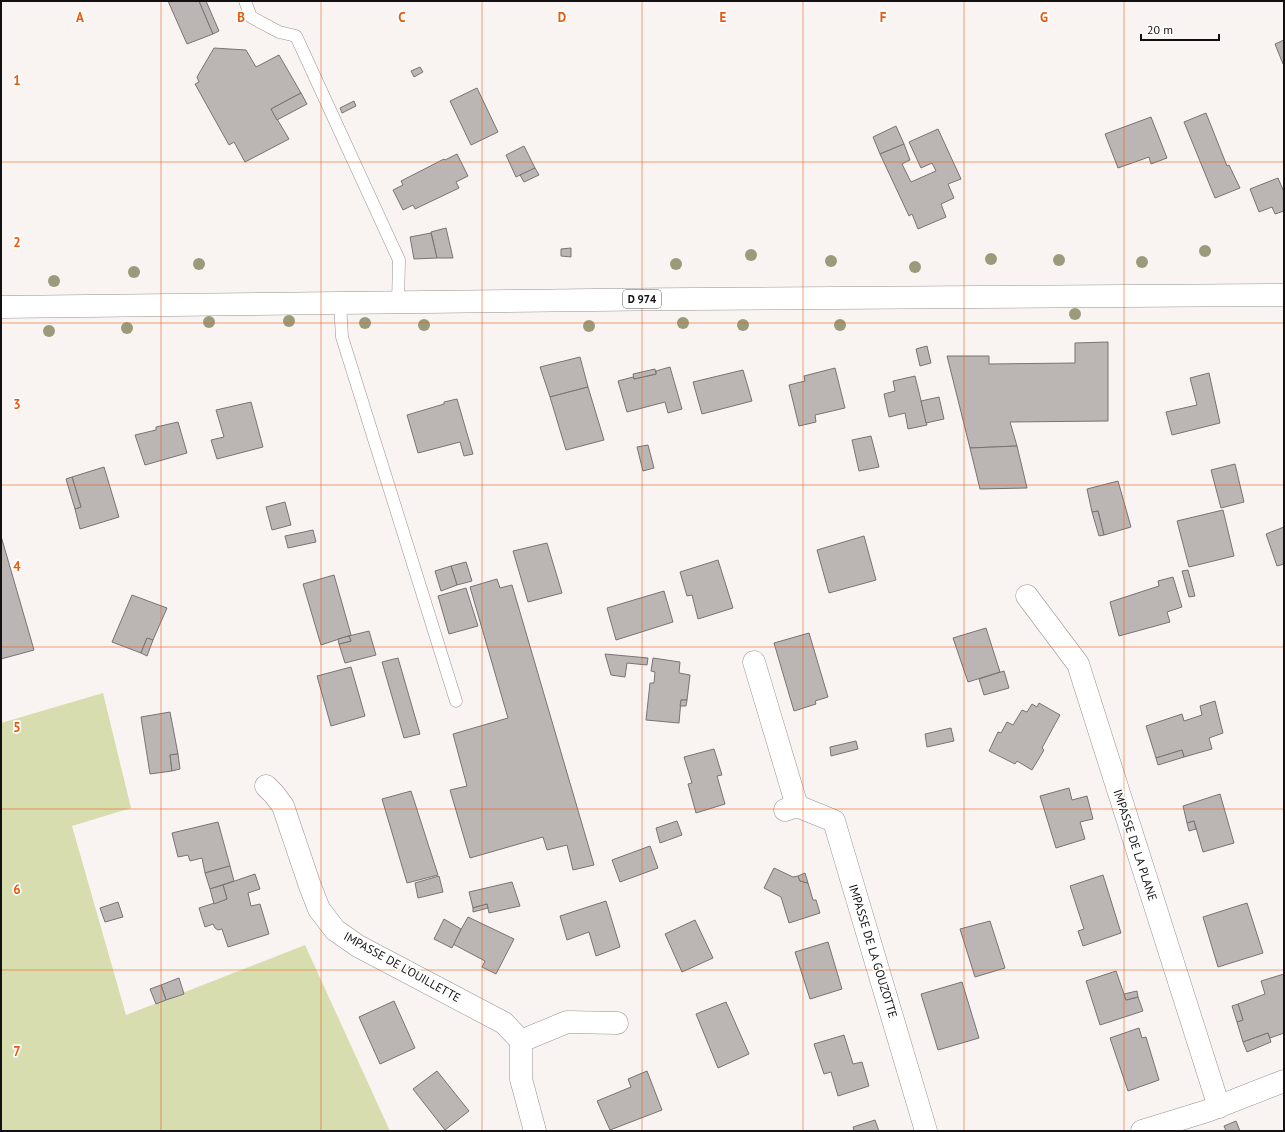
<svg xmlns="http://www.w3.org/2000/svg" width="1285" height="1132" font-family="'PT Sans',sans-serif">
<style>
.green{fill:#d7ddaf}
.building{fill:#bbb6b4;stroke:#797473}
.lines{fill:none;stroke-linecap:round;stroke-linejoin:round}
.service-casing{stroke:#989392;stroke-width:13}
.minor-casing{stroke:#989392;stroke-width:23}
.primary-casing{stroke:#989392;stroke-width:23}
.service{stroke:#fff;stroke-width:12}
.minor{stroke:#fff;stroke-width:22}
.primary{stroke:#fff;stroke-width:22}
.tree{fill:#9b9b7b}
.grid{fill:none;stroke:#e8590c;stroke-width:1;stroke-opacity:0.55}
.labels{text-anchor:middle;stroke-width:3.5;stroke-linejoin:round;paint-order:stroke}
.shield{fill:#fff;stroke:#595858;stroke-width:1}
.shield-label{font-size:11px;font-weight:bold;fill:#121010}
.street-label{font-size:12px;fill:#121010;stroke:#fff}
.grid-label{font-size:13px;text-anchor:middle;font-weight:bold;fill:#e8590c;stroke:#fff;stroke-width:3.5;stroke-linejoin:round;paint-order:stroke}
</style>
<rect width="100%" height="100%" fill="#f9f4f2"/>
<polygon class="green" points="103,693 131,808 72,826 126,1015 305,945 390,1131 1,1131 1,723"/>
<g class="building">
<polygon points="168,1 199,1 213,34 187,44"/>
<polygon points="199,1 206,1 219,31 213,34"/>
<polygon points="1284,40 1284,64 1283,64 1275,44"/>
<polygon points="214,48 246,50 256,67 279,55 301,93 271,109 289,139 245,162 234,142 229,145 195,84 199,82 197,77"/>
<polygon points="420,67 423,72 414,77 411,71"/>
<polygon points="477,88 498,132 471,145 450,101"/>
<polygon points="301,93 307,104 277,120 271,109"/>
<polygon points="354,101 356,106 342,113 340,108"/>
<polygon points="1206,113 1227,166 1229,165 1240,188 1215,198 1184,122"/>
<polygon points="1151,117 1167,158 1151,164 1149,157 1118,168 1105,134"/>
<polygon points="896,126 904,144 880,154 873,137"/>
<polygon points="938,129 961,179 948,184 954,198 941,204 946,217 918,229 912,214 909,216 880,154 904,144 910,160 902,164 911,182 936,171 932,163 921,168 909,142"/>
<polygon points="524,146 535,168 516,177 506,155"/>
<polygon points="457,154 468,176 456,182 459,188 415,209 413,205 403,210 393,190 403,185 401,181 444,159 445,160"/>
<polygon points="535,168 539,175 524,182 520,175"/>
<polygon points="1278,178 1284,192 1284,211 1275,214 1272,207 1259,212 1250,189"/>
<polygon points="446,228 453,258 437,258 431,232"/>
<polygon points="431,233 437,258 414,259 410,237"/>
<polygon points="571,248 571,257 561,256 561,249"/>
<polygon points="1108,342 1108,421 1010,422 1017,446 970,448 947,356 989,356 989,364 1075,363 1075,343"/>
<polygon points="927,346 931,363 920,366 916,349"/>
<polygon points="580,357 588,387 550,397 540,367"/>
<polygon points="670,367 682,409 668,413 665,402 627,412 618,381 633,377 634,379 656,374 656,371"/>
<polygon points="835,368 845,408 815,415 816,422 799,426 789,385 805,381 804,376"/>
<polygon points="655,369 656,374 634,379 633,374"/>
<polygon points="743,370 752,401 702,414 693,382"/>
<polygon points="1209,373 1220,423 1172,435 1166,412 1197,405 1190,378"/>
<polygon points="915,376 927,425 908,429 905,413 889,417 884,394 895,391 893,381"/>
<polygon points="588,387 604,440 566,450 550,397"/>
<polygon points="939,397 944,419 926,423 921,401"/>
<polygon points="457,399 473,454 464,456 460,442 418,453 407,415 444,404 444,402"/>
<polygon points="251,402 263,447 217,459 211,440 224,437 216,410"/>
<polygon points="178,422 187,453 145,465 135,435 156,430 156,427"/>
<polygon points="871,436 879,467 859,471 852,440"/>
<polygon points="648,445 654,468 643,471 637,447"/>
<polygon points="1017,446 1027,488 980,489 970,448"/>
<polygon points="1235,464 1244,502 1221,508 1211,470"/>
<polygon points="104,467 119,517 80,529 75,509 81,507 72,477"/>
<polygon points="72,477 81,507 75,509 66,479"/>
<polygon points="1118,481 1131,527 1104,535 1098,511 1092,512 1087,489"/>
<polygon points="285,502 291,525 272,530 266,507"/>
<polygon points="1223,510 1234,556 1189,567 1177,521"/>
<polygon points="1098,511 1104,535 1099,536 1092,512"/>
<polygon points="1284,527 1284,564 1277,566 1266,534"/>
<polygon points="313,530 316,542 288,548 285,536"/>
<polygon points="1,536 34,650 1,659"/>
<polygon points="864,536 876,580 829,593 817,550"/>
<polygon points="547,543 562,593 528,602 513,551"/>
<polygon points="718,560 733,608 698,619 692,595 687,596 680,572"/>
<polygon points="466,562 472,581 457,585 451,566"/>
<polygon points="451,566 457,585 441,591 435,571"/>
<polygon points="1188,570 1195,596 1189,597 1182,571"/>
<polygon points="334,575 351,635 321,645 303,584"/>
<polygon points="1173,577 1182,607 1167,612 1170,622 1119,636 1110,602 1159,586 1158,581"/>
<polygon points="497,579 500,588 512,585 594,865 573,870 567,845 547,850 543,837 470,858 450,790 467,786 453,734 508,718 470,587"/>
<polygon points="466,588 478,626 449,634 438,596"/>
<polygon points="664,591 673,622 616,640 607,608"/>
<polygon points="132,595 167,608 153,640 147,638 141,653 112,642"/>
<polygon points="986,628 1000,672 968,682 953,638"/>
<polygon points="369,631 376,655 345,663 339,644 351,641 349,636"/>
<polygon points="809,633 828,697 815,701 816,704 794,711 774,643"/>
<polygon points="349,636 351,641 339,644 338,639"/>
<polygon points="147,638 153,640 147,656 141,653"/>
<polygon points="605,654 648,658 647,665 627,663 625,677 611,675"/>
<polygon points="398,658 420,734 404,738 382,662"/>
<polygon points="653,658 680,662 679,673 690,675 687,700 681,700 679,723 646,720 650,683 654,683 655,672 651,671"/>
<polygon points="351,667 365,716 331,726 317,676"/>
<polygon points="1004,671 1009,688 984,695 979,679"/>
<polygon points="681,700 687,700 686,706 680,706"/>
<polygon points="1215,701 1223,733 1209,738 1212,749 1184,757 1182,750 1156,758 1146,726 1182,714 1184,721 1202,715 1200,706"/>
<polygon points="1039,703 1060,715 1042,748 1044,750 1032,770 1017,761 1015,764 989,751 998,732 1001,733 1007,722 1013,725 1022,710 1027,712 1032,704 1037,707"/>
<polygon points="170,712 178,754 170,755 172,771 150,774 141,717"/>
<polygon points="951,728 954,741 927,747 925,734"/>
<polygon points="856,741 858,749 831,756 830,747"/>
<polygon points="714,749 722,775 717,776 725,804 696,813 688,784 692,783 684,757"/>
<polygon points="1182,750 1184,757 1158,765 1156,758"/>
<polygon points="178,754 180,769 172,771 170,755"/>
<polygon points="1069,788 1072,800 1087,796 1093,819 1080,822 1085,839 1056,848 1040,796"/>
<polygon points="411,791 438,875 407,883 382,799"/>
<polygon points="1220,794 1234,843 1203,852 1194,821 1187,823 1183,806"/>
<polygon points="677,821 682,835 660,843 656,828"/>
<polygon points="1194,821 1196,829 1189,831 1187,823"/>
<polygon points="218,822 230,866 205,873 202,858 190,861 188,855 178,857 172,833"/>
<polygon points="650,846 658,868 620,882 612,860"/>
<polygon points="230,866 234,881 210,889 205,873"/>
<polygon points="774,868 793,877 798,876 800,881 808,883 813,900 816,900 820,913 789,923 781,897 764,888"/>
<polygon points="805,873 808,883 800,881 798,876"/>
<polygon points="255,874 260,889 248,893 251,906 260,904 269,934 228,947 222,929 218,930 215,928 213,924 205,927 199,908 227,899 223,885"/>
<polygon points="1103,875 1121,933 1083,946 1078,931 1084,929 1070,886"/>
<polygon points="439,876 443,892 418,898 415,883"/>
<polygon points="512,882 520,906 489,913 487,904 473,908 469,892"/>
<polygon points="223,885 227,899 214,904 210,889"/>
<polygon points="606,901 620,947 596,956 589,932 567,940 560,916"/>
<polygon points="118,902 123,917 105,922 100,908"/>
<polygon points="1247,903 1263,953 1218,967 1203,917"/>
<polygon points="487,904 488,908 473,912 473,908"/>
<polygon points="468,917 514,939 496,974 482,967 485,961 453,944"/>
<polygon points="444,919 461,929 452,948 434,939"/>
<polygon points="695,920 713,958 682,972 665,934"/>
<polygon points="990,921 1005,968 975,977 960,929"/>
<polygon points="828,942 842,989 810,999 795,952"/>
<polygon points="1116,971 1126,1000 1138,997 1143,1011 1100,1025 1086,981"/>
<polygon points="1284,974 1284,1033 1270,1038 1268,1033 1243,1042 1237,1022 1243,1020 1238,1004 1265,994 1261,981"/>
<polygon points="179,978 184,994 166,1000 161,985"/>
<polygon points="962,982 979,1038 938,1050 921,994"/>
<polygon points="161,985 166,1000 156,1004 150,989"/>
<polygon points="1137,991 1138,997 1126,1000 1124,994"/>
<polygon points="394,1001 415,1048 380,1064 359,1017"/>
<polygon points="726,1002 749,1054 718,1068 696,1014"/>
<polygon points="1238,1004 1243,1020 1237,1022 1232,1006"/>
<polygon points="1139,1028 1142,1038 1146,1037 1159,1080 1128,1091 1110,1038"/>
<polygon points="1268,1033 1271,1042 1247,1052 1243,1042"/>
<polygon points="844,1035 853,1064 862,1062 869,1086 838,1096 831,1072 824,1074 814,1044"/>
<polygon points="437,1071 469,1111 445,1130 413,1089"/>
<polygon points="647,1071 662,1110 610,1130 597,1101 631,1087 628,1079"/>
<polygon points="875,1120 879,1131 854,1131 853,1127"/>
<polygon points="1236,1121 1240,1131 1226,1131 1224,1126"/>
</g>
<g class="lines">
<defs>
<g id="service">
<polyline points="245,1 251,17 279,32 296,36 399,260 398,303"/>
<polyline points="340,304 342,337 456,701"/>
</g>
<g id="minor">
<polyline points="1027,596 1078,664 1219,1107"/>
<polyline points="754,662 797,806"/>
<polyline points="266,786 274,794 283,806 310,886 319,909 335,930 358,946 504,1023 521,1041"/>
<polyline points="785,810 797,806 834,821 926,1131"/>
<polyline points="535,1131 521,1079 521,1041 567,1022 617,1023"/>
<polyline points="1142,1131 1207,1111 1284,1081"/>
</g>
<path id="primary" d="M1,307C429,303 856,295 1284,295"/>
</defs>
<use href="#service" class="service-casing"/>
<use href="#minor" class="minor-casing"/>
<use href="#primary" class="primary-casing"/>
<use href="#service" class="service"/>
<use href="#minor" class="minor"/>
<use href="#primary" class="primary"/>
</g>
<g class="tree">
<circle cx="1205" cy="251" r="6"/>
<circle cx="751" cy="255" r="6"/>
<circle cx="991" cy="259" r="6"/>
<circle cx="1059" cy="260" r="6"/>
<circle cx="831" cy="261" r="6"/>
<circle cx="1142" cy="262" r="6"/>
<circle cx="199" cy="264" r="6"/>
<circle cx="676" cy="264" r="6"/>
<circle cx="915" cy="267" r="6"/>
<circle cx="134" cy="272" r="6"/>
<circle cx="54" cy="281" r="6"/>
<circle cx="1075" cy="314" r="6"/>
<circle cx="289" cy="321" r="6"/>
<circle cx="209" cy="322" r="6"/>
<circle cx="365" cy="323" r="6"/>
<circle cx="683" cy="323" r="6"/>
<circle cx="424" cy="325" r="6"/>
<circle cx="743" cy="325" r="6"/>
<circle cx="840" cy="325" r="6"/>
<circle cx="589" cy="326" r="6"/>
<circle cx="127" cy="328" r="6"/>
<circle cx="49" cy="331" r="6"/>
</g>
<path class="grid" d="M161,1V1131M321,1V1131M482,1V1131M642,1V1131M803,1V1131M964,1V1131M1124,1V1131M1,162H1284M1,323H1284M1,485H1284M1,647H1284M1,809H1284M1,970H1284"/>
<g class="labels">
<rect class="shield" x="623" y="290" width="38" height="18" rx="3"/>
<g class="shield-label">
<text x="642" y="303">D 974</text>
</g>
<g class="street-label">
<text transform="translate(1135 845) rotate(72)" y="4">IMPASSE DE LA PLANE</text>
<text transform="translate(873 951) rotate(73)" y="4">IMPASSE DE LA GOUZOTTE</text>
<text transform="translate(402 967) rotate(29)" y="4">IMPASSE DE L'OUILLETTE</text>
</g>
</g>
<g class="grid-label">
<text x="80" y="22">A</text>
<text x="241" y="22">B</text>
<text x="402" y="22">C</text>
<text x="562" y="22">D</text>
<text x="723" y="22">E</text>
<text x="883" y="22">F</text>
<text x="1044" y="22">G</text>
<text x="17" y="85">1</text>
<text x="17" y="247">2</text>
<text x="17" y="409">3</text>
<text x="17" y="571">4</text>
<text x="17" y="732">5</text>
<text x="17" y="894">6</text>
<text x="17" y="1056">7</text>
</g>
<rect width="1285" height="1132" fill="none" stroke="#121010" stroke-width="4"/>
<path d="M1141 34v6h78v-6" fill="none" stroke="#121010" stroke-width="2"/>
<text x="1147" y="34" font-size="12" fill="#121010" stroke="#ffffff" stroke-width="3" paint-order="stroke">20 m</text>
</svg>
